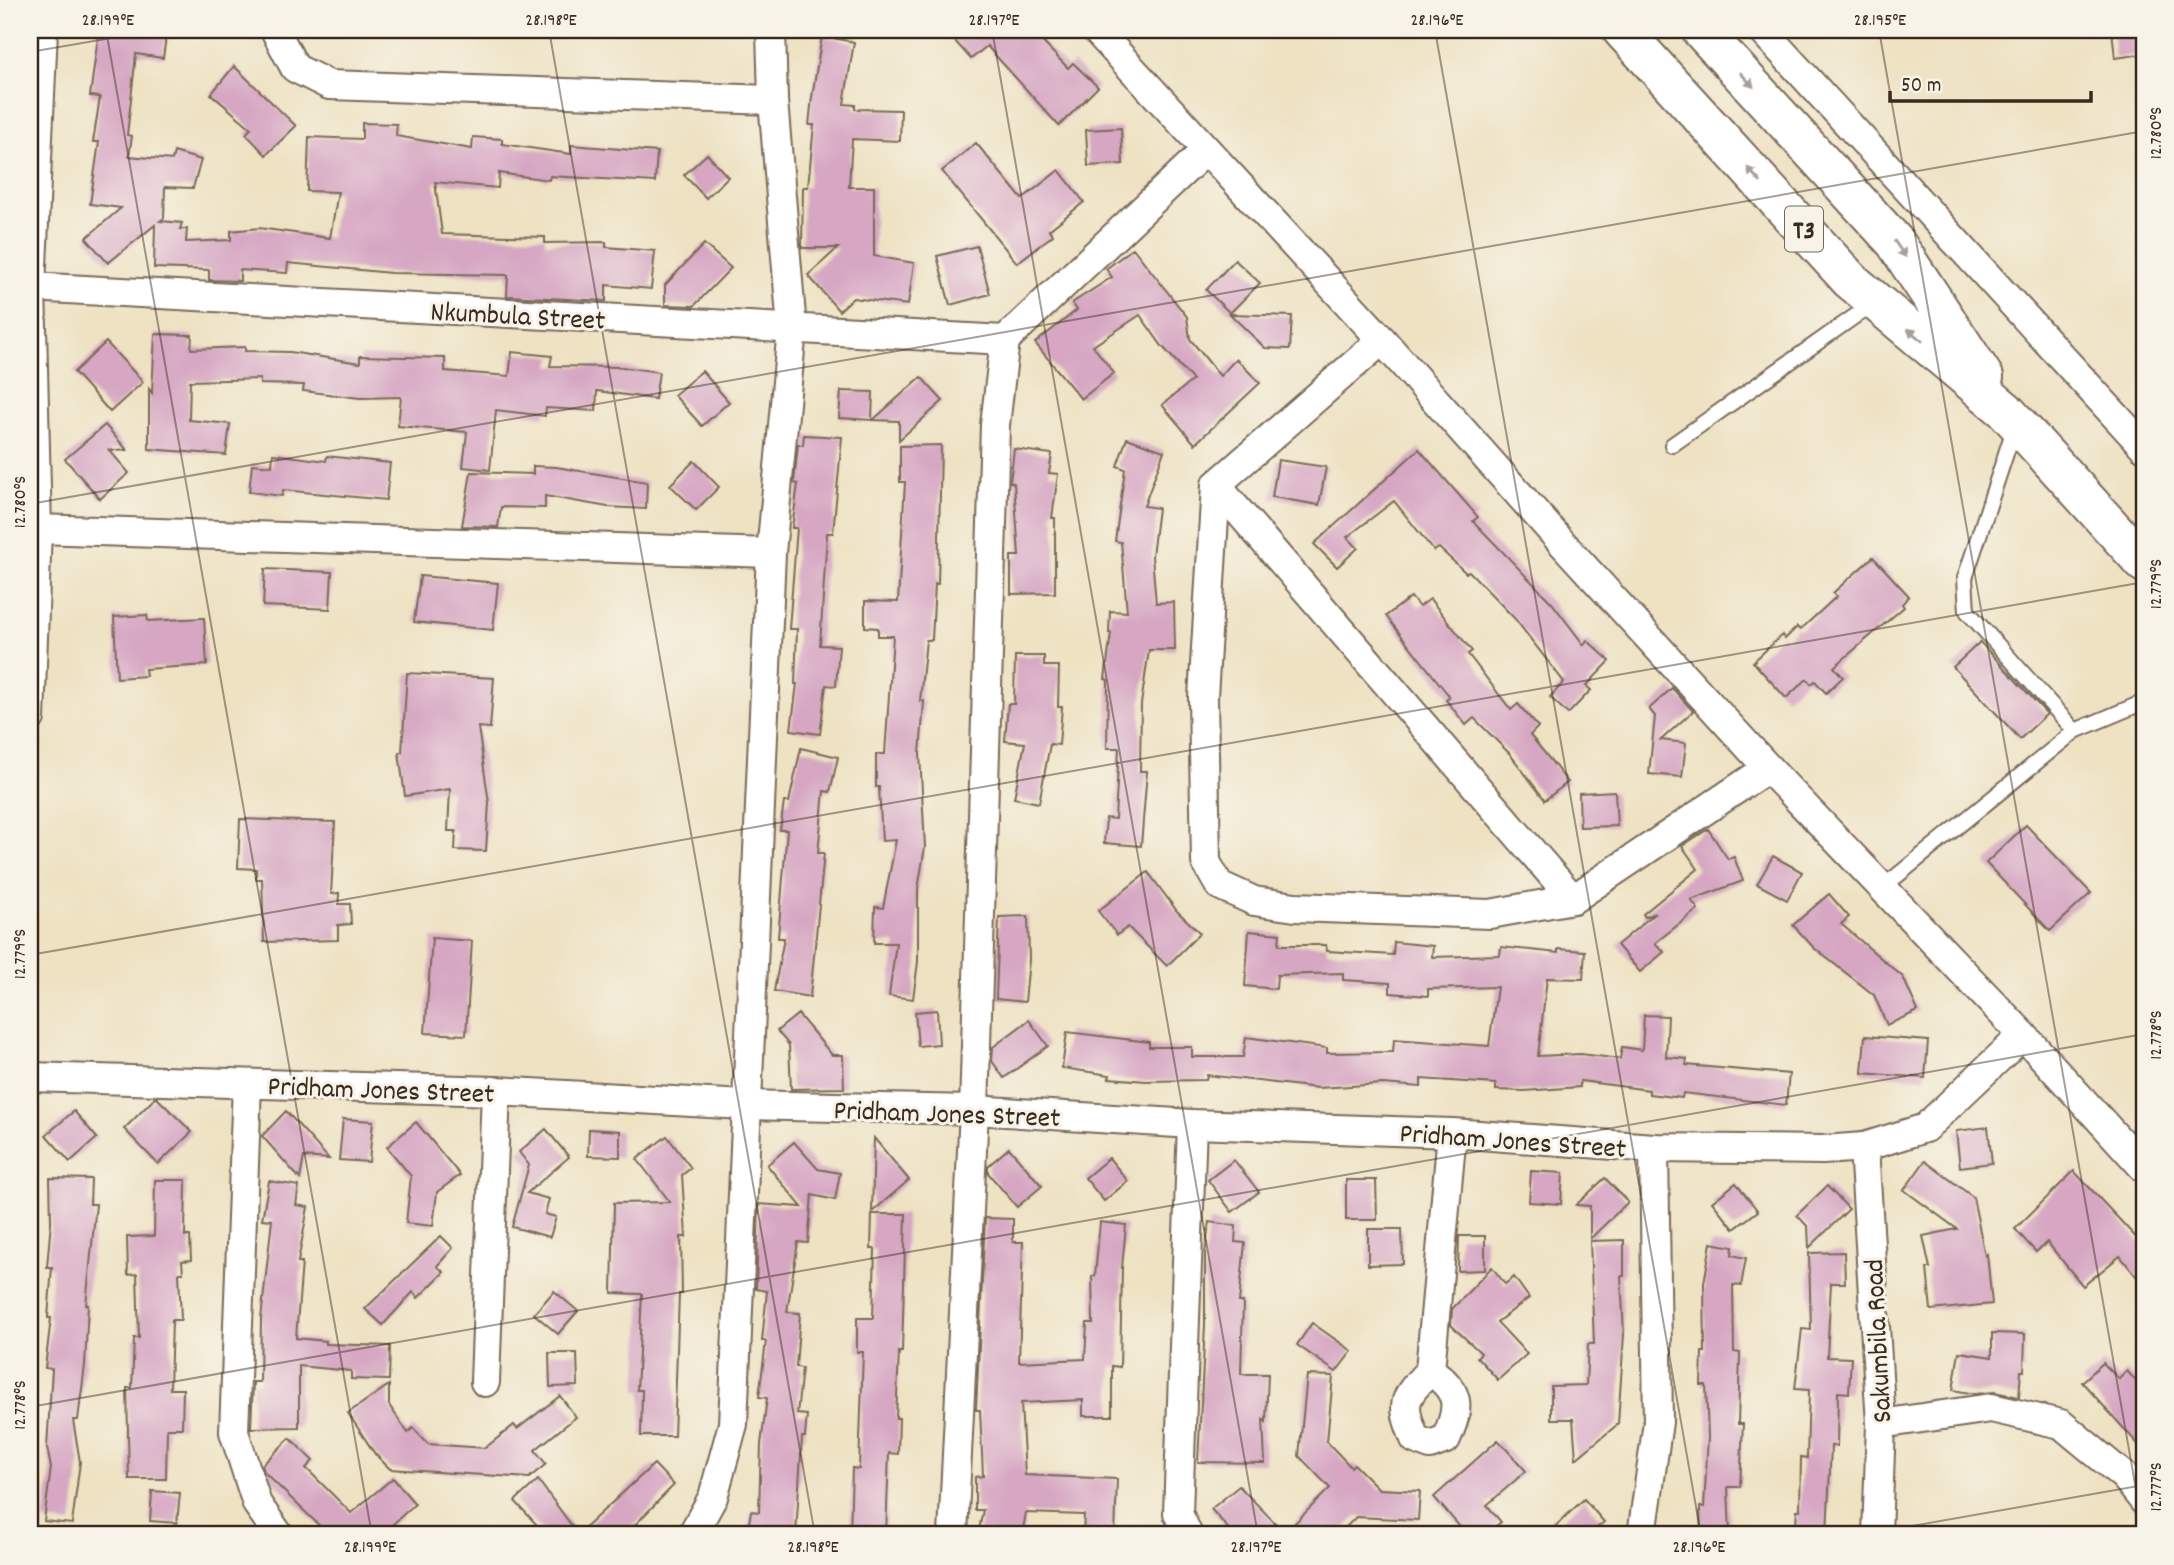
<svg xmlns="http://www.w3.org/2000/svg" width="2174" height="1565" font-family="Dekko,sans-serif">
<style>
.building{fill:#d6a6c2}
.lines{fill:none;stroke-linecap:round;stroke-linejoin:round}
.lane-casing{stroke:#7a6a58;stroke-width:18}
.street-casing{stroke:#7a6a58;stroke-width:32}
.highway-casing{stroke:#7a6a58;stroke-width:42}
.lane{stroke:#fff;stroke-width:14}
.street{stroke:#fff;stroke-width:28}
.highway{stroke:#fff;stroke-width:38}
.oneway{fill:#a79f9a}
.ticks{fill:none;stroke:#3b2a1e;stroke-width:2;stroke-opacity:0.45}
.labels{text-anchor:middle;stroke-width:6;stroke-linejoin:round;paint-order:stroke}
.shield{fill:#f7f3e8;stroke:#73665b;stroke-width:2}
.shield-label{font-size:26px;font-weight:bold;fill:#3b2a1e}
.street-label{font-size:28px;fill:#3b2a1e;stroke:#f7f3e8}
.neatline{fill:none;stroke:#3b2a1e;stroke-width:2.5}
.ticks-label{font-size:18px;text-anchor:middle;fill:#3b2a1e}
</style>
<rect width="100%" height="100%" fill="#f7f3e8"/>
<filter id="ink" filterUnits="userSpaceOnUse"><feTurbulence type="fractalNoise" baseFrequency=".0143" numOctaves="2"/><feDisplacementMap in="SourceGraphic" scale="14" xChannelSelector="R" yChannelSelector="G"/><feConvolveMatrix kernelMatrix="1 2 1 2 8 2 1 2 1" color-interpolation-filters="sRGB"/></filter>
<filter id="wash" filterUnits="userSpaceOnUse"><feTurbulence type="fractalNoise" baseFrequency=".00686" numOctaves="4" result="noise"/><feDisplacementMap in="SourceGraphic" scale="28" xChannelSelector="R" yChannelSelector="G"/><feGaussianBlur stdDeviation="1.57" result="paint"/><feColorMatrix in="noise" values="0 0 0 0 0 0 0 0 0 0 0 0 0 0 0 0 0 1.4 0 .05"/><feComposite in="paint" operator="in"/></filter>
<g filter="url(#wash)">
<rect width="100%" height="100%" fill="#eee2c3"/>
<g id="blocks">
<g class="building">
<polygon points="99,30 167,30 163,58 136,54 127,135 132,136 129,156 172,160 174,152 201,160 193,188 165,187 164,218 160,221 182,223 180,229 187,229 186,242 231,240 231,231 259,228 330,238 338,192 307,191 309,137 362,139 362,123 397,124 396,136 472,149 473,137 502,139 502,144 571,154 571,145 657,152 655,182 550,176 549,180 499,173 498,188 435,182 442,234 545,237 545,243 606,242 606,247 655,251 651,289 606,285 606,301 507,296 508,275 391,273 288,263 287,273 240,270 240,281 209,280 209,270 154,268 155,225 108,263 86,238 121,208 90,204 99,142 93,142 100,97 90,96"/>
<polygon points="945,30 1031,30 1068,68 1073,63 1098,87 1059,126 987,46 971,59"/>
<polygon points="2112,30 2144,30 2144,54 2115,58"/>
<polygon points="822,36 854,42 844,104 855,105 855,109 901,110 900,141 852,139 849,187 874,187 874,256 914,263 908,305 853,298 839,311 808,275 838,248 802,248 803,187 808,187 814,125 809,125 812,97"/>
<polygon points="234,66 296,126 266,155 246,134 251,128 211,94"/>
<polygon points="1121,128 1123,164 1088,166 1086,130"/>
<polygon points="976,143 1022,199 1059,170 1084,202 1049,230 1053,235 1017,263 942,171"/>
<polygon points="707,154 728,177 706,198 684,175"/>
<polygon points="704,244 731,268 694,306 665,305 665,285"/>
<polygon points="977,246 990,294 950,305 937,256"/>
<polygon points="1133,248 1187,317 1190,339 1220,376 1236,359 1260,383 1195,444 1162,405 1193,380 1162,346 1140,315 1093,346 1114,373 1081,399 1035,343 1077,310 1072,303 1112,277 1106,269"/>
<polygon points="1235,260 1260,283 1230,313 1206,290"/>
<polygon points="1230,314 1292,316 1290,349 1265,348"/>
<polygon points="155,334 192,335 191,349 245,347 245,351 290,352 360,363 360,356 445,358 445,371 509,376 512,352 552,356 550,366 622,367 659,372 655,399 597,391 596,411 546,408 545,416 496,410 490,470 463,467 467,432 398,426 401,397 360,398 303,391 304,385 260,384 260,379 190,381 189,420 230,424 226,455 149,449 149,389 152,393"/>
<polygon points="106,342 143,382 110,412 74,372"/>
<polygon points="702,371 729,402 702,426 674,395"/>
<polygon points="921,377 943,401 899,440 899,421 873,420"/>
<polygon points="841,391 873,392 872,420 839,418"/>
<polygon points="105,425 127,450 109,450 129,473 100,499 65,459"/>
<polygon points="804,435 842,437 833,533 827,533 820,645 839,646 836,686 826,685 820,734 791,730 797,684 795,684 797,629 789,629 797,528 792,528 798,484 794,483 798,444 803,445"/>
<polygon points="1127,438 1164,451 1144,506 1158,508 1152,556 1156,603 1174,602 1175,650 1149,650 1141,704 1140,771 1147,771 1141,846 1104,843 1106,818 1115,819 1119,748 1107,748 1108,680 1105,679 1111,633 1109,633 1110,611 1127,612 1121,542 1115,541 1125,469 1117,466"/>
<polygon points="941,445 938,584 935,584 932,640 926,640 920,701 924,701 920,754 925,847 918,889 918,962 913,999 889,996 896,943 874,943 875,907 883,908 896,840 882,841 879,787 876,787 876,754 885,754 893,636 878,636 878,628 865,627 865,601 898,602 905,482 900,482 900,446"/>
<polygon points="1014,449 1052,454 1049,473 1058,474 1052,518 1055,518 1055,593 1011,594 1011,556 1019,556 1014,483 1010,482"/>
<polygon points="1419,449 1478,517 1473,521 1552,603 1584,645 1587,640 1610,661 1586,686 1591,690 1568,714 1550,697 1564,682 1515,619 1469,571 1466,573 1439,548 1434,551 1394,501 1347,537 1358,548 1337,567 1314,544"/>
<polygon points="273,454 326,461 327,456 390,463 386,500 283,490 282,496 249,492 252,464 272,466"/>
<polygon points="1278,460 1326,467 1319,505 1272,497"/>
<polygon points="694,461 719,487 696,510 670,485"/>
<polygon points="533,466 556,467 647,482 646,509 608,507 545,496 545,508 501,507 498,527 462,526 471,472 533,474"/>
<polygon points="1873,557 1909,596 1902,604 1904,607 1834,667 1843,677 1826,693 1815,681 1811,684 1807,679 1786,698 1753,662 1782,635 1785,639 1797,627 1800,630 1837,596 1833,593"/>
<polygon points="265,569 332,572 330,609 263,606"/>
<polygon points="420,576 498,583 493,630 414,622"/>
<polygon points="1411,597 1419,607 1430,599 1472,651 1468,654 1511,710 1518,704 1538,727 1530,735 1568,782 1545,800 1509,753 1474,718 1466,725 1446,700 1450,697 1386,616"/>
<polygon points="147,615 148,621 204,618 207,665 145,669 146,676 117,678 114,617"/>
<polygon points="1980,642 2047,714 2020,739 1953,667"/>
<polygon points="1015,656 1044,656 1044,666 1059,666 1058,707 1062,707 1059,745 1050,744 1039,803 1014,798 1025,743 1005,741 1008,704 1014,704"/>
<polygon points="407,673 494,678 490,728 478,727 489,803 486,851 455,850 456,831 448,831 450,789 405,796 399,753 402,752"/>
<polygon points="1672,688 1693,711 1661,740 1686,743 1682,777 1649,774 1655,716 1649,709"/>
<polygon points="801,748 838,757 830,792 824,791 818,853 824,853 810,997 774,991 784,938 778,938 787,830 780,830 784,802 789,802"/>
<polygon points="1615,791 1617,826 1580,827 1579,793"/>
<polygon points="240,819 335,822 331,894 339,893 339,904 350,904 351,924 338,925 338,940 264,942 262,879 256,879 256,869 238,868"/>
<polygon points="2026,825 2091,893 2050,931 1986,863"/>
<polygon points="1708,829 1728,859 1734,857 1743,881 1691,900 1698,909 1655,943 1664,952 1640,972 1617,945 1655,913 1645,917 1643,914 1698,869 1682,846"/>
<polygon points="1773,856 1802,872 1787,900 1757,884"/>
<polygon points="1148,872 1177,911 1200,933 1167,966 1128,927 1117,935 1098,911"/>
<polygon points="1829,894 1849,917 1841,924 1903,977 1918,1011 1887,1025 1874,995 1814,948 1793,925"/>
<polygon points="1028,916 1029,960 1025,1002 996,999 999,917"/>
<polygon points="1249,931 1280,934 1279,945 1326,945 1327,951 1393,955 1394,942 1433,946 1432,957 1500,955 1501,947 1558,953 1558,949 1585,951 1583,979 1547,978 1538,1056 1581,1054 1620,1059 1622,1047 1642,1050 1644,1015 1668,1016 1666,1057 1687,1059 1686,1065 1789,1074 1786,1105 1683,1093 1682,1098 1649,1094 1649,1090 1580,1081 1580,1087 1524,1091 1496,1090 1496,1084 1421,1079 1421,1087 1383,1084 1318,1088 1207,1075 1206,1080 1146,1081 1109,1078 1110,1075 1062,1068 1067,1032 1149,1042 1149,1047 1192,1047 1192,1057 1243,1057 1246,1037 1327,1048 1327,1053 1393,1052 1394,1039 1489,1046 1497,987 1428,989 1428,996 1390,993 1390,983 1343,980 1343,973 1277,975 1276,989 1245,986"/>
<polygon points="432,938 472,941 466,1035 425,1033"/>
<polygon points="937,1010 939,1044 918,1046 915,1012"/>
<polygon points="798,1014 832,1055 843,1055 844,1088 791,1089 789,1045 777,1031"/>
<polygon points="1029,1020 1048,1046 1004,1078 992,1061 993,1047"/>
<polygon points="1865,1036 1928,1041 1925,1078 1862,1073"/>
<polygon points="156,1097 192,1132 158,1164 124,1129"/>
<polygon points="74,1111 97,1138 70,1162 46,1135"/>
<polygon points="286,1111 329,1159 304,1157 300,1179 262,1136"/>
<polygon points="343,1119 373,1121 369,1162 339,1160"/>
<polygon points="416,1122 460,1175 437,1192 433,1226 406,1223 411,1176 387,1147"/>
<polygon points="1988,1127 1992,1163 1960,1167 1956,1131"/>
<polygon points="546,1129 569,1157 527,1193 549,1199 545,1214 556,1217 550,1237 512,1227 529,1165 519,1152"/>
<polygon points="589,1129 620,1131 620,1157 588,1156"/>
<polygon points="667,1136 691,1168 682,1175 686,1237 681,1237 682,1294 679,1294 674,1436 641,1436 642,1390 637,1390 642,1294 612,1293 614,1203 670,1202 637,1159"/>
<polygon points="874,1138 909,1180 872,1212"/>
<polygon points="794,1142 818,1169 840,1173 835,1200 812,1195 808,1243 798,1242 787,1312 800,1313 796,1367 802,1368 797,1414 807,1415 805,1437 802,1437 796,1535 747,1535 751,1511 759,1512 761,1444 767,1398 759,1397 766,1341 762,1341 767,1291 756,1289 759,1204 802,1207 767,1165"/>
<polygon points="1009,1148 1042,1186 1017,1207 988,1173 988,1166"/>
<polygon points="1109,1158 1128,1181 1104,1201 1085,1178"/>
<polygon points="1234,1160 1259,1192 1232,1212 1208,1180"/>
<polygon points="1925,1161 1973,1197 1985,1256 1987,1254 1992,1304 1931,1310 1927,1268 1930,1268 1923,1236 1957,1229 1904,1190"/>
<polygon points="1531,1171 1563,1173 1561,1204 1529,1202"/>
<polygon points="2074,1171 2144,1246 2144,1286 2120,1256 2083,1286 2047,1242 2036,1252 2015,1229"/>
<polygon points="50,1178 91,1179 90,1204 96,1204 86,1305 88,1305 85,1365 78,1420 73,1420 80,1462 72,1524 44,1521 51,1468 47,1447 52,1369 45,1368 51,1318 48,1318 52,1267 47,1267 51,1222"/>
<polygon points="1605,1178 1628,1202 1590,1239 1590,1206 1576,1205"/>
<polygon points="155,1180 186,1180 185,1236 190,1236 191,1260 182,1261 183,1273 179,1273 181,1320 172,1320 170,1389 183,1389 182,1428 167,1428 166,1479 129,1479 127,1388 132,1388 134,1338 139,1338 137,1274 128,1275 127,1237 154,1236"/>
<polygon points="1346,1180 1376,1180 1377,1220 1346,1220"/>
<polygon points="269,1181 299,1186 296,1205 308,1207 298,1262 302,1262 296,1338 326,1341 326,1344 390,1346 389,1380 351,1379 351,1371 299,1366 299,1427 251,1428 253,1382 260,1382 261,1319 272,1220 262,1219"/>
<polygon points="1736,1183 1758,1211 1734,1229 1712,1202"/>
<polygon points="1827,1186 1849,1209 1809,1248 1808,1227 1797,1215"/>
<polygon points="872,1214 906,1214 902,1352 899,1352 896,1418 899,1418 898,1454 889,1453 886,1535 850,1535 852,1468 859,1469 863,1352 857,1352 857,1318 873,1318 875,1249 871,1249"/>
<polygon points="985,1218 1013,1219 1013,1242 1023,1242 1019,1362 1085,1359 1087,1323 1093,1323 1092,1276 1095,1276 1100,1222 1126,1225 1122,1268 1120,1367 1112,1366 1112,1416 1083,1416 1083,1400 1021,1403 1025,1475 1117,1479 1115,1535 1083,1535 1084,1515 1026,1513 1022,1535 978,1535 983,1510 975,1510 975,1477 983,1476 980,1410 976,1410"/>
<polygon points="1209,1222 1236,1226 1235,1242 1245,1243 1239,1302 1243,1302 1241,1374 1268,1374 1266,1422 1263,1419 1265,1463 1198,1462 1205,1325 1205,1255"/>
<polygon points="1368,1229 1402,1229 1403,1264 1368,1265"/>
<polygon points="441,1236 453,1248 437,1266 444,1272 418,1298 413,1292 383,1325 365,1309"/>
<polygon points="1459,1236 1485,1236 1485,1270 1458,1271"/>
<polygon points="1624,1240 1624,1276 1621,1276 1624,1334 1618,1424 1576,1459 1573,1419 1551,1419 1551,1386 1586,1385 1588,1344 1594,1344 1590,1241"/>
<polygon points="1711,1243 1733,1247 1732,1255 1746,1258 1741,1286 1733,1285 1734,1352 1740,1353 1738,1424 1743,1424 1740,1487 1728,1487 1730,1535 1701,1535 1700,1507 1704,1507 1708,1437 1706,1385 1701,1385 1702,1352 1705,1352 1704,1283"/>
<polygon points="1844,1252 1845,1283 1831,1283 1827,1357 1851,1358 1849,1393 1838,1392 1837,1446 1831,1446 1827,1535 1795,1535 1797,1510 1800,1510 1801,1457 1807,1458 1809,1390 1795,1389 1802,1329 1811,1330 1809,1253"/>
<polygon points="1492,1267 1505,1284 1514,1277 1529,1298 1497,1322 1527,1354 1498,1380 1477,1357 1481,1353 1451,1325 1452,1309"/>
<polygon points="554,1291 578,1311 558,1334 534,1314"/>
<polygon points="1312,1323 1352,1351 1336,1372 1297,1345"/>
<polygon points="1992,1333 2025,1334 2024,1371 2021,1371 2019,1397 1994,1392 1975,1394 1953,1390 1959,1352 1992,1357"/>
<polygon points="549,1353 577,1353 578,1386 550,1387"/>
<polygon points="2103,1363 2119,1379 2127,1371 2144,1390 2144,1451 2082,1382"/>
<polygon points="1307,1375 1333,1376 1327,1442 1351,1467 1354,1464 1379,1489 1420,1491 1418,1520 1356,1517 1338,1535 1234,1535 1211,1509 1239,1486 1285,1533 1330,1488 1299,1456"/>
<polygon points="389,1385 389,1405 408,1433 413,1428 428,1444 485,1448 514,1425 517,1429 560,1396 576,1417 535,1450 546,1464 529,1478 390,1469 375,1454 348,1413"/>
<polygon points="290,1438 313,1461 306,1468 351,1513 393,1478 415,1504 381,1535 325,1535 327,1533 264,1472 262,1465"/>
<polygon points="1498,1440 1526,1471 1487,1505 1501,1522 1485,1535 1467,1535 1434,1497"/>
<polygon points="654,1464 674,1485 625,1535 546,1535 515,1501 538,1480 578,1534"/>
<polygon points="152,1491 180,1493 177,1523 150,1521"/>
<polygon points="1584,1499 1604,1522 1589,1535 1546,1535"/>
</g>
</g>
</g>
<g filter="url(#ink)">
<use href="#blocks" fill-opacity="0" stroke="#7a6a58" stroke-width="2"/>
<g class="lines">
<defs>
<g id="lane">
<polyline points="2015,426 1965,578 1967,611 2075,731 2144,702"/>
<polyline points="1672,445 1875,302"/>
<polyline points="1882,888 2075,731"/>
</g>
<g id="street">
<polyline points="275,30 295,68 329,85 773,100"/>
<polyline points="1096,30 1382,340 1564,545 1768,768 2023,1035 2144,1168"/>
<polyline points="1762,30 2144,447"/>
<polyline points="30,287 1005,340"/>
<polyline points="1382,340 1216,485 1203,697 1206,862 1219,885 1254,901 1295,907 1490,914 1573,899 1768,768"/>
<polyline points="1216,485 1573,899"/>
<polyline points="37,529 771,553"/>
<polyline points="30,718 37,529 31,287 43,30"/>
<polyline points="30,1077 496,1091 745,1105 974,1110 1192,1124 1452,1133 1654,1148 1823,1150 1864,1147 1925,1128 2023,1035"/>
<polyline points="247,1084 234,1432 257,1504 279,1535"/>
<polyline points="1864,1147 1881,1424 1877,1535"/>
<path d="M1430,1370C1460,1392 1461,1405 1446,1439L1430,1445L1415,1439C1400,1402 1403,1399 1430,1370L1452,1133"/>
<polyline points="485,1382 496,1091"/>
<polyline points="1881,1424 1991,1408 2061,1424 2125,1477 2144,1501"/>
<polyline points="692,1535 713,1497 733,1424 771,553 792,329 773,100 771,30"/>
<polyline points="953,1535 974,1110 995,425 1005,340 1206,150"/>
<polyline points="1188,1535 1178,1513 1192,1124"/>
<polyline points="1642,1535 1658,1422 1654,1148"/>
</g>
<g id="highway">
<polyline points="1622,30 1850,280 2005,410 2144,563"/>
<polyline points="1701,30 1895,242 1984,377"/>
</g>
</defs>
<use href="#lane" class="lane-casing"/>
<use href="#street" class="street-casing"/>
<use href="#highway" class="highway-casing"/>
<use href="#lane" class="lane"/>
<use href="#street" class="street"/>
<use href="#highway" class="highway"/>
</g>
<defs><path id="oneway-solid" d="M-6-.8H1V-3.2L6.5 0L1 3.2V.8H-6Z" transform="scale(1.75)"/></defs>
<g class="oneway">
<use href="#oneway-solid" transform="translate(1747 80) rotate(47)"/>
<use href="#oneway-solid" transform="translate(1754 175) rotate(-132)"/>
<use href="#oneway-solid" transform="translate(1900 249) rotate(55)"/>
<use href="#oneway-solid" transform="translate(1915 335) rotate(-140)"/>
</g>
</g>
<path class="ticks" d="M106,30L372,1535M549,30L815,1535M992,30L1258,1535M1435,30L1701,1535M1879,30L2144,1535M30,52L158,30M30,504L2144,131M30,955L2144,582M30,1407L2144,1034M1861,1535L2144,1485"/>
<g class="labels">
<rect class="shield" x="1785" y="206.5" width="38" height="45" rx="5"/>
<g class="shield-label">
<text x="1804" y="238">T3</text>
</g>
<g class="street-label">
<text transform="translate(518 314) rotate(3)" y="10">Nkumbula Street</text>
<text transform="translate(381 1088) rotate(2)" y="10">Pridham Jones Street</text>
<text transform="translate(947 1112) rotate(2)" y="10">Pridham Jones Street</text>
<text transform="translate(1513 1139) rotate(4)" y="10">Pridham Jones Street</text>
<text transform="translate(1876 1341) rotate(-93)" y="10">Sakumbila Road</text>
</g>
</g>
<rect width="2174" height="1565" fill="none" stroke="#f7f3e8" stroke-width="77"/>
<path d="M1890 91v10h201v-10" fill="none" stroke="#3b2a1e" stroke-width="3.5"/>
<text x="1901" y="91" font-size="21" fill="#3b2a1e" stroke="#f7f3e8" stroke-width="5" paint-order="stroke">50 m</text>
<rect x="38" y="38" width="2098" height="1488" class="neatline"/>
<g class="ticks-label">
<text x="108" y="25">28.199°E</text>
<text x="551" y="25">28.198°E</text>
<text x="994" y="25">28.197°E</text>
<text x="1437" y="25">28.196°E</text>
<text x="1880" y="25">28.195°E</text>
<text transform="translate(2155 133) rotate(-90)" y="6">12.780°S</text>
<text transform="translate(19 502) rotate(-90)" y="6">12.780°S</text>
<text transform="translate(2155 584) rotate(-90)" y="6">12.779°S</text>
<text transform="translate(19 954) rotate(-90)" y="6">12.779°S</text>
<text transform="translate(2155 1035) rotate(-90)" y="6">12.778°S</text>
<text transform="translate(19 1405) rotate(-90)" y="6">12.778°S</text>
<text transform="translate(2155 1487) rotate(-90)" y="6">12.777°S</text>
<text x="370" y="1552">28.199°E</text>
<text x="813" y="1552">28.198°E</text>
<text x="1256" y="1552">28.197°E</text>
<text x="1699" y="1552">28.196°E</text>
</g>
</svg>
